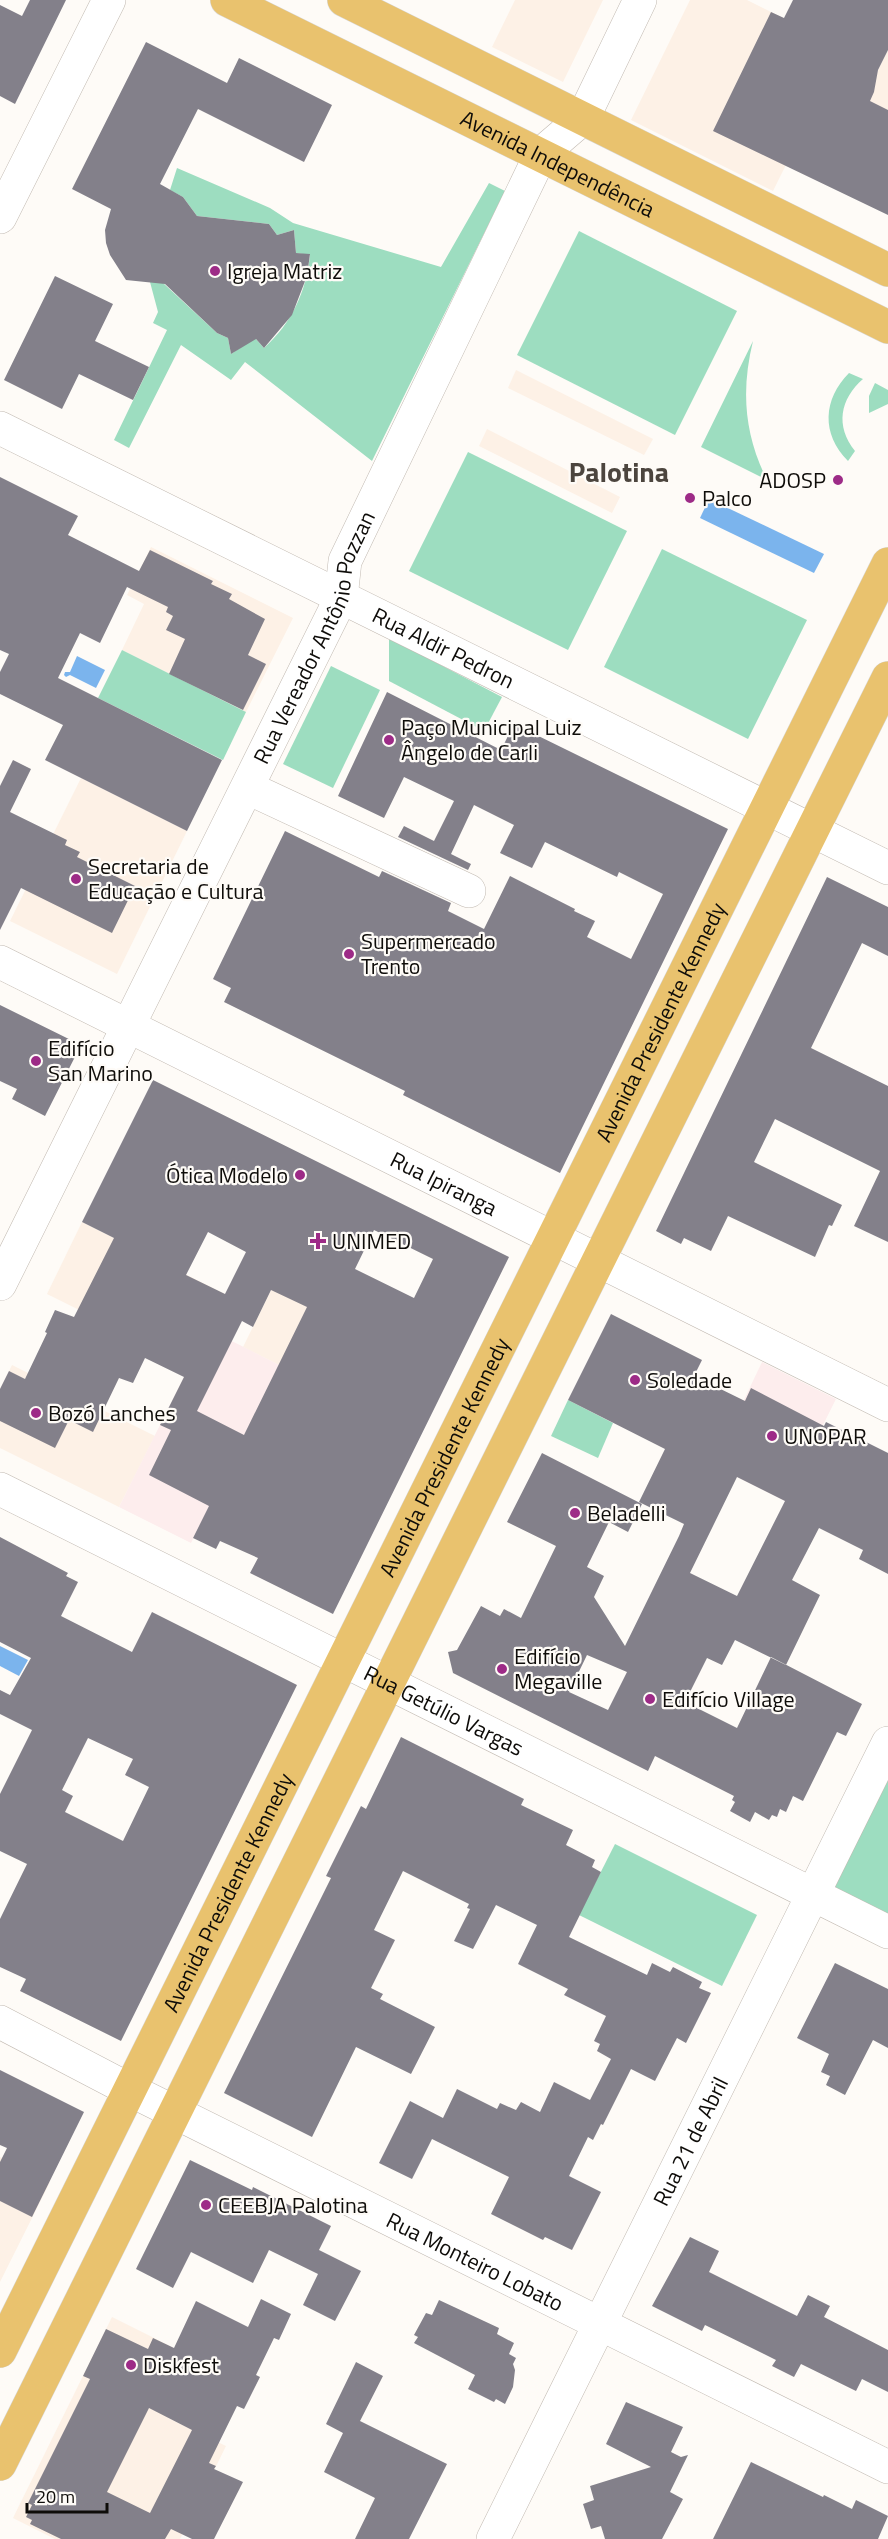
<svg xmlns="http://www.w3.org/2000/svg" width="888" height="2539" font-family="'Titillium Web',sans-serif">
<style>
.built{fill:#fdf1e6}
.education{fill:#fdeded}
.green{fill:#9dddc0}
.water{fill:#7bb4ed}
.building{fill:#83808a;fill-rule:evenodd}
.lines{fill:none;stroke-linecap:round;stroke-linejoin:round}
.minor-casing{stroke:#c2bab2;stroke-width:34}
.major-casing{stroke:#d8d8d8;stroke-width:34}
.minor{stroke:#fff;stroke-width:33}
.major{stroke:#e9c26e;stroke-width:33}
.poi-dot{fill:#9d2b87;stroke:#fefbf7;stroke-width:2}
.labels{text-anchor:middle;stroke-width:4.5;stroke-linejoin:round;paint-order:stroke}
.street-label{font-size:22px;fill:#0e0c09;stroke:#fefbf7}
.poi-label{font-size:22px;fill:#0e0c09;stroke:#fefbf7;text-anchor:start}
.district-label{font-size:28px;font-weight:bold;fill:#4c453e;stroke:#fefbf7}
</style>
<rect width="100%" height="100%" fill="#fefbf7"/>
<g class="built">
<polygon points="515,0 603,0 563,82 492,47"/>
<polygon points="690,0 747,0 844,48 773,191 631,120"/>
<polygon points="888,50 888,123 859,109"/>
<polygon points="516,370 653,439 644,455 508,388"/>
<polygon points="487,429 620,497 612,513 479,446"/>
<polygon points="151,547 293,618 246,712 122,650 144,604 127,595"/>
<polygon points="81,778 187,831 117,974 10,921"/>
<polygon points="331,1169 367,1187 279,1365 243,1347"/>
<polygon points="82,1222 225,1294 190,1365 47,1294"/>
<polygon points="12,1365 155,1436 119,1507 0,1448 0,1389"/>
<polygon points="0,2157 50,2182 0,2282"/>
<polygon points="112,2317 196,2359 168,2418 226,2446 180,2539 55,2539 13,2518"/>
</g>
<g class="education">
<polygon points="208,1329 279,1365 191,1543 119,1507"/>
<polygon points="762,1362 836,1399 785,1501 713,1465"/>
</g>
<g class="green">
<path d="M177,168L270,208L293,223L441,267L489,183L505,191L372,461L245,362L231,380L181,345L129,448L114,440L167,330L153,323L158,312L150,282H162L217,333L228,338L231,354L255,338L264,348C292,323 306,292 310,255L296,253L294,230L277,235L269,224L197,216L183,197L170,190Z"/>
<polygon points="579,231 737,311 675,435 517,355"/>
<path d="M753,341C741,390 744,434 767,480L701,447Z"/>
<path d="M849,373L863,379C840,399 835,426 855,451L848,461C821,434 823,399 849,373Z"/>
<polygon points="875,383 888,390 888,404 869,413 869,396"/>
<polygon points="468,452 627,531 568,650 409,571"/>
<polygon points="662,549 807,620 748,739 604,667"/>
<polygon points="389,638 502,697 484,731 389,681"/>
<polygon points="122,650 246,712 223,760 98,698"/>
<polygon points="331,666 380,690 333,788 283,764"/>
<polygon points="568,1400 613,1423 598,1458 551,1436"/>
<polygon points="888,1743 888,1932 813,1895"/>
<polygon points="615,1844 757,1915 722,1986 579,1915"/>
</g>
<g class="water">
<polygon points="709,499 824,554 814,573 700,518"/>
<polygon points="77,656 105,670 96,688 70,675 66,677 64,675 65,672 70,672"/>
<polygon points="0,1646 28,1660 19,1676 0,1666"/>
</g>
<g class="building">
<polygon points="30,0 66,0 15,104 0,96 0,5 22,16"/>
<polygon points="793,0 888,0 888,50 878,70 874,92 870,101 888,110 888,215 713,131 771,12 784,18"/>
<polygon points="146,42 227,83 239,58 332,105 304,162 198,109 160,184 183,197 197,216 269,224 277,235 294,230 296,253 310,254 307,276 292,315 264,348 256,339 231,354 228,338 217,333 165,284 126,280 110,255 106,243 105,230 111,209 72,189"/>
<polygon points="55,276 113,304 95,341 149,367 133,400 79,374 62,409 4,380"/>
<polygon points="0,477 78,516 68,535 139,571 150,550 213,581 211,584 232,594 229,599 265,619 248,655 266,664 243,710 169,674 185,639 166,630 173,616 166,612 168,607 127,587 100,643 80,633 58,678 222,760 187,831 45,760 63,725 0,694 0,672 9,654 0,650"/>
<polygon points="387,692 501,750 514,724 728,829 560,1173 403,1095 405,1091 224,1002 231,988 213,979 285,831 379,877 382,871 451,903 448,911 484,929 510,876 575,909 574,911 595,921 587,937 631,959 663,894 619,872 617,877 545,842 532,868 500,853 514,825 474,805 451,854 471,864 468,870 398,837 404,826 434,841 454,801 404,777 384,818 338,796"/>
<polygon points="13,760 31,769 10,812 67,840 65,845 80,852 77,857 135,886 112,933 21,888 0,930 0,786"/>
<polygon points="827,877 888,907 888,956 862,943 811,1048 888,1086 888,1242 854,1226 880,1171 775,1119 754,1162 842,1205 832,1226 829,1225 815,1257 728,1216 711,1251 684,1238 681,1244 656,1231"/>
<polygon points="0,1005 81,1045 45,1116 12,1099 17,1089 0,1081"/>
<path d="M153,1080L509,1257L333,1614L250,1573L258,1558L220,1541L216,1549L193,1538L209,1506L149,1475L171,1430L160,1425L184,1377L145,1358L133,1383L119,1378L93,1432L69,1420L55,1448L0,1421V1389L9,1371L25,1379L47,1333L45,1332L55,1310L74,1317L114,1238L82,1222ZM374,1230L433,1259L414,1298L355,1269ZM208,1232L246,1252L225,1294L186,1275ZM271,1290L307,1307L244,1435L197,1411L242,1321L253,1327Z"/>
<path d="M611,1314L702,1360L694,1376L745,1401L751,1388L824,1426L826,1422L888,1453V1574L859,1559L863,1550L819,1528L792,1580L820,1595L786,1665L735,1640L722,1665L707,1658L685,1702L737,1728L771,1657L862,1704L846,1736L837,1732L803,1801L793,1796L786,1812L780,1809L777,1817L772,1815L769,1820L755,1812L750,1822L730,1811L735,1802L732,1800L734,1796L655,1756L648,1771L453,1673L448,1652L457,1650L481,1606L500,1616L504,1609L521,1618L556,1546L507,1522L542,1453L642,1504L628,1532L609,1522L587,1567L604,1576L594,1597L625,1646L679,1536L684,1524L639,1502L665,1449L568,1400ZM737,1477L785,1501L737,1596L690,1573ZM587,1655L627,1672L608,1710L569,1692Z"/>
<path d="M0,1537L68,1573L66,1576L78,1582L61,1616L132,1652L152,1612L297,1685L121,2041L20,1991L26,1979L0,1967V1919L27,1864L0,1851V1794L32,1730L0,1714V1690L10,1695L31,1658L0,1642ZM88,1738L133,1759L125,1775L149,1787L123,1841L65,1812L73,1796L62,1790Z"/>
<polygon points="401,1737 524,1799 521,1805 573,1830 566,1845 595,1860 592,1867 601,1872 569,1937 647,1975 652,1963 670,1972 673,1967 702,1982 699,1988 711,1993 686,2043 677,2038 655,2081 631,2069 603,2125 601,2124 593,2140 588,2137 569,2176 601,2192 572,2250 545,2237 543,2240 491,2214 509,2177 432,2139 412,2179 379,2163 410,2101 443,2118 457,2089 497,2109 500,2103 516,2110 521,2102 540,2112 554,2082 590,2100 611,2059 597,2051 600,2044 594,2041 606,2016 564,1995 568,1989 518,1964 537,1925 496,1905 473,1949 454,1941 470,1909 467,1908 469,1904 403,1871 374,1930 395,1940 371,1988 383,1994 380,1999 435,2027 411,2074 356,2047 312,2137 224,2093 331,1878 326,1876 361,1806 366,1809"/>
<polygon points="835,1963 888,1989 888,2048 873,2040 845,2095 826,2085 830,2076 821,2072 829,2054 797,2038"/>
<polygon points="0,2070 84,2112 32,2217 0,2201 0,2162 7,2148 0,2145"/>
<polygon points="190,2160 252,2190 253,2187 331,2226 319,2250 361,2271 335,2321 303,2305 318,2274 269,2250 253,2283 191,2252 173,2288 136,2269"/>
<polygon points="690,2237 719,2251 709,2272 797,2316 808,2295 830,2306 824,2317 888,2350 888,2392 862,2379 856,2391 801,2364 794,2377 772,2366 776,2360 705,2325 702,2331 652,2306"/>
<path d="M261,2299L291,2314L279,2340L274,2338L256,2375L260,2377L244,2409L237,2406L209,2463L216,2466L214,2469L243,2482L214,2539H192L171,2529L165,2539H61L30,2524L32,2520L26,2517L32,2505L28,2503L90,2379L83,2376L106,2329L148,2349L153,2338L174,2348L196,2301L248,2327ZM149,2408L192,2430L150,2513L107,2492Z"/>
<polygon points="439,2300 499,2328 497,2334 514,2343 509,2354 516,2358 513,2364 515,2370 513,2387 505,2404 496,2399 494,2402 468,2389 475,2375 414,2343 418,2337 414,2335 426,2313 432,2315"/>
<polygon points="356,2362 383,2376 360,2421 447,2464 409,2539 355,2539 375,2498 324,2472 343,2433 326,2424"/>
<polygon points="626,2402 683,2427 671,2452 681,2457 688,2455 670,2492 683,2499 662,2539 605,2539 601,2526 591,2529 583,2504 594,2500 590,2486 651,2467 606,2444"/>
<polygon points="751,2462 823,2497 824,2495 852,2509 856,2500 888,2516 878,2539 713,2539"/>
</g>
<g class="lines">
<defs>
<g id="minor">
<polyline points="0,217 109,0"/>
<path id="s1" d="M0,428L888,868"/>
<polyline points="248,788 469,891"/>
<path id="s2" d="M0,962L888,1405"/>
<path id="s3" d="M0,1284L341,598L345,561L541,154L583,118L640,0"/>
<path id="s4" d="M0,1489L888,1932"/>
<path id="s5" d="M0,2022L130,2090L888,2467"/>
<path id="s6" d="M493,2539L888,1743"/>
</g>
<g id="major">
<path id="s7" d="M227,0L888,327"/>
<polyline points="344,0 888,270"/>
<path id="s8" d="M0,2351L888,564"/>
<polyline points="0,2464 888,678"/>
</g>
</defs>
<use href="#minor" class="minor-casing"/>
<use href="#major" class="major-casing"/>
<use href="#minor" class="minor"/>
<use href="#major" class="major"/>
</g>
<g class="poi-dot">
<circle cx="215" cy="271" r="6"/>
<circle cx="838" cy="480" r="6"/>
<circle cx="690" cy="498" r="6"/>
<circle cx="389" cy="740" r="6"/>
<circle cx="76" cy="879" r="6"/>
<circle cx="349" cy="954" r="6"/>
<circle cx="36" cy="1061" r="6"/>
<circle cx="300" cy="1175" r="6"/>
<path d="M315 1232h6v6h6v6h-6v6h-6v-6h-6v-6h6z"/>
<circle cx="635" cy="1380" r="6"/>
<circle cx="36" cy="1413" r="6"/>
<circle cx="772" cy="1436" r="6"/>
<circle cx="575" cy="1513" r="6"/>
<circle cx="502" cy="1669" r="6"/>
<circle cx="650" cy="1699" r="6"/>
<circle cx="206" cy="2205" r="6"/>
<circle cx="131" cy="2365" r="6"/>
</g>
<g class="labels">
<g class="street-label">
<text dy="8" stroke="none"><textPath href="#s7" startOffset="369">Avenida Independência</textPath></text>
<text dy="8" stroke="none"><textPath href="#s3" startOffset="720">Rua Vereador Antônio Pozzan</textPath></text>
<text dy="8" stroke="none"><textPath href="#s1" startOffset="495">Rua Aldir Pedron</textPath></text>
<text dy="8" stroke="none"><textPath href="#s8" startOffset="1484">Avenida Presidente Kennedy</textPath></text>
<text dy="8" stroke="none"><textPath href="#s2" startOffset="496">Rua Ipiranga</textPath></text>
<text dy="8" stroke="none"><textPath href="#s8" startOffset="998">Avenida Presidente Kennedy</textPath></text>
<text dy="8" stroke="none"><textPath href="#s4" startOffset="496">Rua Getúlio Vargas</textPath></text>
<text dy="8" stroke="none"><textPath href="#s8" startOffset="512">Avenida Presidente Kennedy</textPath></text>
<text dy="8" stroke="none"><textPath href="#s6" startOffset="444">Rua 21 de Abril</textPath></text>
<text dy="8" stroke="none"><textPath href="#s5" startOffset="532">Rua Monteiro Lobato</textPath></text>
</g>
<g class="poi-label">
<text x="227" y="279">Igreja Matriz</text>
<text x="826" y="488" text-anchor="end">ADOSP</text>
<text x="702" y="506">Palco</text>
<text x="401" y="735">Paço Municipal Luiz<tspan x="401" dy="25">Ângelo de Carli</tspan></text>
<text x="88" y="874">Secretaria de<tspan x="88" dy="25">Educação e Cultura</tspan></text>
<text x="361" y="949">Supermercado<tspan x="361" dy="25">Trento</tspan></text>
<text x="48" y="1056">Edifício<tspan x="48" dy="25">San Marino</tspan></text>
<text x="288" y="1183" text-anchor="end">Ótica Modelo</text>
<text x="332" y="1249">UNIMED</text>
<text x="647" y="1388">Soledade</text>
<text x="48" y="1421">Bozó Lanches</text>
<text x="784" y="1444">UNOPAR</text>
<text x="587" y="1521">Beladelli</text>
<text x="514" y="1664">Edifício<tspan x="514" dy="25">Megaville</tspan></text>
<text x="662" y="1707">Edifício Village</text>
<text x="218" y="2213">CEEBJA Palotina</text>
<text x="143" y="2373">Diskfest</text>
</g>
<g class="district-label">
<text x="619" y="482">Palotina</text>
</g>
</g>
<path d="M27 2503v9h80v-9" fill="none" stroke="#0e0c09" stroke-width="3"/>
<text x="36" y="2503" font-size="18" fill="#0e0c09" stroke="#fefbf7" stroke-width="4.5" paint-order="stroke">20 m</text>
</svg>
